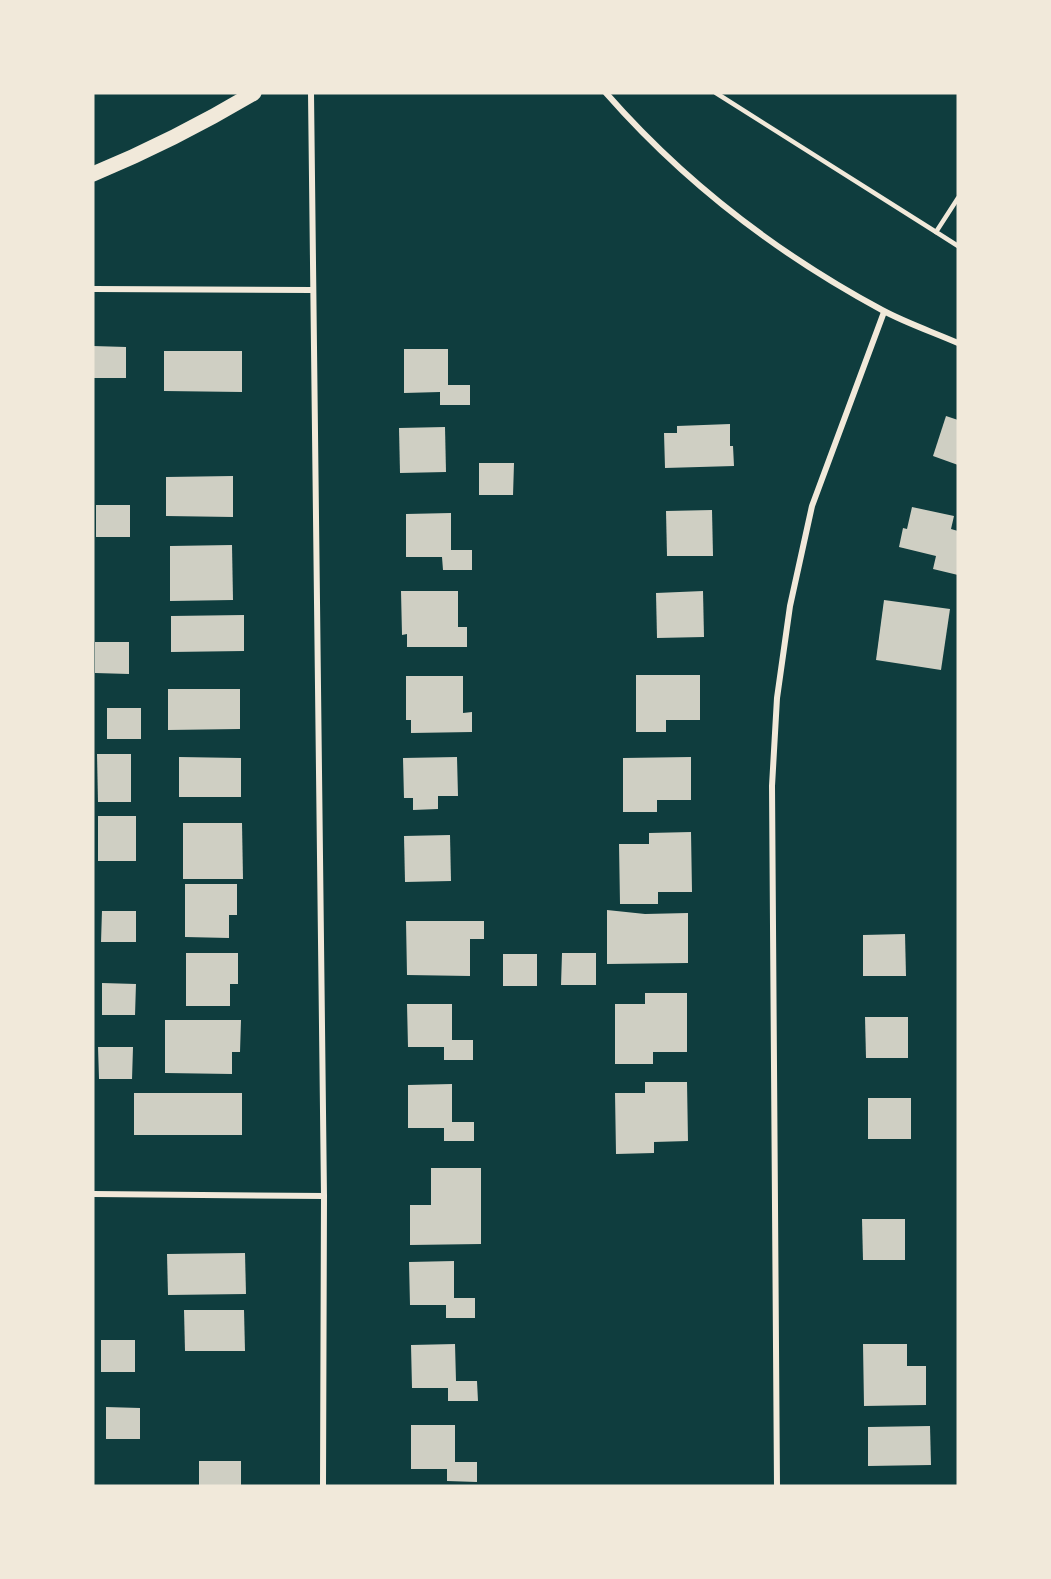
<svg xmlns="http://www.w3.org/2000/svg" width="1051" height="1579" font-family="Montserrat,sans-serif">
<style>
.building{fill:#cfcfc3}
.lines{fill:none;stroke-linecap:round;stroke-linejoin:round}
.service{stroke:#f1e9da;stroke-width:4.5}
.minor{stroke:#f1e9da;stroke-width:6}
.primary{stroke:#f1e9da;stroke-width:15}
</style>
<rect width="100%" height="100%" fill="#0f3d3e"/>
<g class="building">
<polygon points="93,346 126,347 126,378 93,378"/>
<polygon points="404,349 448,349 448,385 470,385 470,405 440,405 440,392 404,393"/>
<polygon points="164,351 242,351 242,392 164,391"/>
<polygon points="946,416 958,420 958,465 933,456"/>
<polygon points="730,424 730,446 733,446 734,466 665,468 664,433 677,433 677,426"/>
<polygon points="445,427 446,472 400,473 399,428"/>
<polygon points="479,463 514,463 513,495 479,495"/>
<polygon points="233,476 233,517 166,516 166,477"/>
<rect x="96" y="505" width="34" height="32"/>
<polygon points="912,507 954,516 951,529 958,531 958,575 933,569 936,556 899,547 903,528 907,529"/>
<polygon points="712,510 713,556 667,556 666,511"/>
<polygon points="451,513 451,550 472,550 472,570 443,570 442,557 406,557 406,514"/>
<polygon points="232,545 233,600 170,601 170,546"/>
<polygon points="401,591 458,591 458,627 467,627 467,647 407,647 407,634 402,635"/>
<polygon points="703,591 704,637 657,638 656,593"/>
<polygon points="884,600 950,609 941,670 876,660"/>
<polygon points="244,615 244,651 171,652 171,616"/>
<polygon points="95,642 129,642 129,674 95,673"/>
<polygon points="636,675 700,675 700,720 666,720 666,732 636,732"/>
<polygon points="406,676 463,676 463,713 472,712 472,732 411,733 411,720 406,720"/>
<polygon points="168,689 240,689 240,729 168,730"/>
<rect x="107" y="708" width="34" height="31"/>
<polygon points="97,754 131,754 131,802 98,802"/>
<polygon points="179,757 241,758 241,797 179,797"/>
<polygon points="457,757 458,796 438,796 438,809 413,810 413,798 404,798 403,758"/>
<polygon points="691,757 691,800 657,800 657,812 623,812 623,758"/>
<rect x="98" y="816" width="38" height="45"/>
<polygon points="183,823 242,823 243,879 183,879"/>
<polygon points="691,832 692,892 658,892 658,904 620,904 619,844 649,844 649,833"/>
<polygon points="450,835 451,881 405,882 404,836"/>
<polygon points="185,884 237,884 237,915 229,915 229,938 185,937"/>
<polygon points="607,910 645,914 688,913 688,963 607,964"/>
<polygon points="102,911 136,911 136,942 101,942"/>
<polygon points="406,921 484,921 484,939 470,939 470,976 407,975"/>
<polygon points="905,934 906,976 863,976 863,935"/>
<polygon points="186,953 238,953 238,984 230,984 230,1006 186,1006"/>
<polygon points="562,953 596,953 596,985 561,985"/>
<rect x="503" y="954" width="34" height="32"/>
<polygon points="102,983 136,984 135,1015 102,1015"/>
<polygon points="645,993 687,993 687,1052 653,1052 653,1064 615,1064 615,1004 645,1004"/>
<polygon points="407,1004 452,1004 452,1040 473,1040 473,1060 444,1060 444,1047 408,1047"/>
<polygon points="865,1017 908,1017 908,1058 866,1058"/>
<polygon points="165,1020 241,1020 240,1052 232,1052 232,1074 165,1073"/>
<polygon points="98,1047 133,1047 132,1079 99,1079"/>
<polygon points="645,1082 687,1082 688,1141 654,1142 654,1153 616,1154 615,1093 645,1093"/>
<polygon points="452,1084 452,1122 474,1122 474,1141 444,1141 444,1128 408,1128 408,1085"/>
<rect x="134" y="1093" width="108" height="42"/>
<rect x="868" y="1098" width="43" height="41"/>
<polygon points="431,1168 481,1168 481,1244 410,1245 410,1205 431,1205"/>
<polygon points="862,1219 905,1219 905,1260 863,1260"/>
<polygon points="245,1253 246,1294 168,1295 167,1254"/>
<polygon points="454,1261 454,1298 475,1298 475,1318 446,1318 446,1305 410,1305 409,1262"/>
<polygon points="184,1310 244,1310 245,1351 185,1351"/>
<rect x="101" y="1340" width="34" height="32"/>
<polygon points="455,1344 456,1381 477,1381 478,1401 448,1401 448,1388 412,1388 411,1345"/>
<polygon points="863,1344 907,1344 907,1366 926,1366 926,1405 864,1406"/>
<polygon points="106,1407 140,1408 140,1439 106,1439"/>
<polygon points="411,1425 455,1425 455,1462 477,1462 477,1482 447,1481 447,1469 411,1469"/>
<polygon points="930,1426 931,1465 868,1466 868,1427"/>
<rect x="199" y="1461" width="42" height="25"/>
</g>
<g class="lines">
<g class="service">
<polyline points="716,93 936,232"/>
<polyline points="958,198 936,232 958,246"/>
</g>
<g class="minor">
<polyline points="311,93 324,1196 323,1486"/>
<path d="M606,93C684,182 778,254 882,310C906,323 933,332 958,343"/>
<polyline points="93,289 312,290"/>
<polyline points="93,1194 324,1196"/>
<polyline points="777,1486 772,786 777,698 790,606 812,506 884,312"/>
</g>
<path class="primary" d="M93,174C149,151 202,124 254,93"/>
</g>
<rect width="1051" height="1579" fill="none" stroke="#f1e9da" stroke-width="189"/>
</svg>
